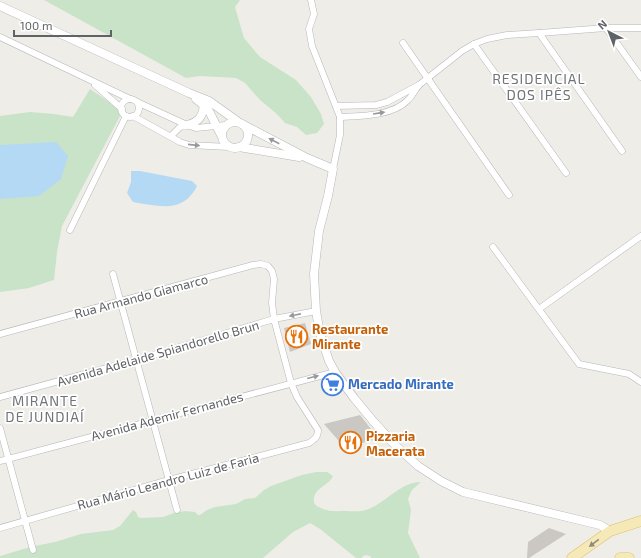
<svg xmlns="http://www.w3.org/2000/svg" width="641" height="558" font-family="'Exo 2',sans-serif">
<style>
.green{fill:#c9e3c8}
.water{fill:#b3d9f4}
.building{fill:#cbc8c4}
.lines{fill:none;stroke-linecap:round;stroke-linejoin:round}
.minor-casing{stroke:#b5b7ba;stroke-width:7}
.tertiary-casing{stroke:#b5b7ba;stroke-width:9}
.primary-casing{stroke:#dfbe71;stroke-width:11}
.minor{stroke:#fff;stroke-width:6}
.tertiary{stroke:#fff;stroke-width:8}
.primary{stroke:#f5eab7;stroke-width:10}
.oneway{fill:#97999c}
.oneway2{fill:#8c8b7e}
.labels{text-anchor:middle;stroke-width:3.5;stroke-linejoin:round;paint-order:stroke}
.street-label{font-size:13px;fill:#5f6266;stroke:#fff}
.food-label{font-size:13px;font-weight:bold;fill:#c56008;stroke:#fff;text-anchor:start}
.shop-label{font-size:13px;font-weight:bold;fill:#366cbe;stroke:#fff;text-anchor:start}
.neighbourhood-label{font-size:14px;letter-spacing:1px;fill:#707478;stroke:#fff}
</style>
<rect width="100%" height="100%" fill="#efede8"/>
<g class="green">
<polygon points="44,0 240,0 235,7 244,38 260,57 296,80 311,97 321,114 324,124 317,133 306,135 297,127 285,123 277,114 260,100 245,83 236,78 200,76 186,78"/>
<polygon points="90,89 118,108 121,114 62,226 57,252 54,280 29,288 0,292 0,116 30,112 54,114 73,117"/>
<path d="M316,472H327L333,476C330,485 314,488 314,499C313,505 318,507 323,509C330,512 338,511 345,511C351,511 360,512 366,510C385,504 400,482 421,482L412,490L408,499L411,510L408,533L420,558H371L370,556L365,555L361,558H356L320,529L310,523L293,532L263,558H0V556L30,547L55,542L81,534L113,530L120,526L133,510L136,512L138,517L141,518L163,517L174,513L185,511L195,512L198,515H200L207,510L215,507L236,504L245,499L255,498L264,490L271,486L302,475Z"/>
</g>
<g class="water">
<polygon points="56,142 68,156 61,179 39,196 0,199 0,145"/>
<path d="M131,171H140L192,181L197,186C183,214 159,206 133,202L127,193L131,182Z"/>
</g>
<g class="building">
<polygon points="305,323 311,344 290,352 284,328"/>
<polygon points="334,379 338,388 330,390 326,381"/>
<polygon points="360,415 371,429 367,430 373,440 340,449 338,440 324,424"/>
<polygon points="549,528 566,534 529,558 527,558 528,542"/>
</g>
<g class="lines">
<defs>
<g id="minor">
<polyline points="311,0 314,14 309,29 312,46 340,117 340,135 333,169"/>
<polyline points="606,28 641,77"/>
<polyline points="539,33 622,151"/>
<polyline points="0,37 130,99"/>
<polyline points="403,43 509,195"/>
<polyline points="474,44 566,173"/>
<polyline points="95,85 122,109"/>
<circle cx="130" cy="108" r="9"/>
<polyline points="137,102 187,125 196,128 226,125"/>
<polyline points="336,106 376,105 387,102 419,85 462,51 474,44 487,39 507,35 539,33 606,28 641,28"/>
<polyline points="133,116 180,142 189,145 229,147"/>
<path d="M340,117C361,116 393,116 408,100C412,96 415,90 419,85"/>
<polyline points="171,136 180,127 187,125"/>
<polyline points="70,230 126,116"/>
<polyline points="493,247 579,364 629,374 641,382"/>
<polyline points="113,274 177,510"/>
<polyline points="539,309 641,236"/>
<path d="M0,334L253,265L261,264L268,266L272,271L274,279L272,303L274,319L291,383L297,397L318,430C318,437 315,439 309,443L169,480L0,528"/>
<polyline points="0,397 136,360 274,319 316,311"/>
<polyline points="0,428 33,550"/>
<polyline points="0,461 335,372"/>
</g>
<g id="tertiary">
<polyline points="0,6 189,93 209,101 237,121"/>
<polyline points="196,99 208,109 221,135"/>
<circle cx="235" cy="135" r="13"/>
<polyline points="242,124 307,158 333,169 328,196 319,231 314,274 316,311 320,334 329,361 335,372 354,398 373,421 395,445 418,466 441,481 463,492 600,525 610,531"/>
<path d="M187,125C199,122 202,117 204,106"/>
<polyline points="239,147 299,157"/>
</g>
<g id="primary">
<polyline points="572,558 610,531 641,521"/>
<polyline points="620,558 629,558"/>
</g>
</defs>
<use href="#minor" class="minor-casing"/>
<use href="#tertiary" class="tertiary-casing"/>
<use href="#primary" class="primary-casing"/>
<use href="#minor" class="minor"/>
<use href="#tertiary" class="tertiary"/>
<use href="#primary" class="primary"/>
</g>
<defs><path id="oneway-solid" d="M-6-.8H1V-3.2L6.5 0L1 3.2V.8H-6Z"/></defs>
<g class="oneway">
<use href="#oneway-solid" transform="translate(379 113) rotate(-9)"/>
<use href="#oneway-solid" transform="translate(274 141) rotate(-152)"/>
<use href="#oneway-solid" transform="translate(194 145) rotate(6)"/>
<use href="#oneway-solid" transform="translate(295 315) rotate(169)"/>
<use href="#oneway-solid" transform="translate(313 377) rotate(-14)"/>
</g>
<use class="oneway2" href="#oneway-solid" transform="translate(594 543) rotate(143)"/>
<defs>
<symbol id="restaurant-ring" viewBox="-11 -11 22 22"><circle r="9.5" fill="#fff" stroke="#e8710a" stroke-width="1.5"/><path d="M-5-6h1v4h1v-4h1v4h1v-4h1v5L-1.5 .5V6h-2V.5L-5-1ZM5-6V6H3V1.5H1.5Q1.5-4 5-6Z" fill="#e8710a"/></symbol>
<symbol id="supermarket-ring" viewBox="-11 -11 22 22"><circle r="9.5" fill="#fff" stroke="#3f7fe0" stroke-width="1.5"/><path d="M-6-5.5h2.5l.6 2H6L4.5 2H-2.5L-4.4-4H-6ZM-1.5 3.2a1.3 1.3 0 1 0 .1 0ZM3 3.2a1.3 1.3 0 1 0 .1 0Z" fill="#3f7fe0"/></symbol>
</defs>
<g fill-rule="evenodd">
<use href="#restaurant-ring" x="284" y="324" width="25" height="25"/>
<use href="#supermarket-ring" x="320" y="372" width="25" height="25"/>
<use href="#restaurant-ring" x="338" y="430" width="25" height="25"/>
</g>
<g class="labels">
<g class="street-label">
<text transform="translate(141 296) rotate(-15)" y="5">Rua Armando Giamarco</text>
<text transform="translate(158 353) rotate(-16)" y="5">Avenida Adelaide Spiandorello Brun</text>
<text transform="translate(167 416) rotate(-15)" y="5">Avenida Ademir Fernandes</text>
<text transform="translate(168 481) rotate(-15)" y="5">Rua Mário Leandro Luiz de Faria</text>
</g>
<g class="food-label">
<text x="312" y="334">Restaurante<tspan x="312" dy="15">Mirante</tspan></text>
<text x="366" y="441">Pizzaria<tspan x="366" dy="15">Macerata</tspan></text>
</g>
<g class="shop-label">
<text x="348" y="389">Mercado Mirante</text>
</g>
<g class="neighbourhood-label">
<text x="539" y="84">RESIDENCIAL<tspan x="539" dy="16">DOS IPÊS</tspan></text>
<text x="45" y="406">MIRANTE<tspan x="45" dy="16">DE JUNDIAÍ</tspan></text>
</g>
</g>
<g transform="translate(609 32) rotate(318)" stroke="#ffffff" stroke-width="3" paint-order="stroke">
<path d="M0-3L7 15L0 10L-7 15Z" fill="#5f6266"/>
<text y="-6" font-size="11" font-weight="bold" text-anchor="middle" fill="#5f6266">N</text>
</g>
<path d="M14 30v6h97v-6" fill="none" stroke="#5f6266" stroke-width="2"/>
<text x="20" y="30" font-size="12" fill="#5f6266" stroke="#ffffff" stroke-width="3" paint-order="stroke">100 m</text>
</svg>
